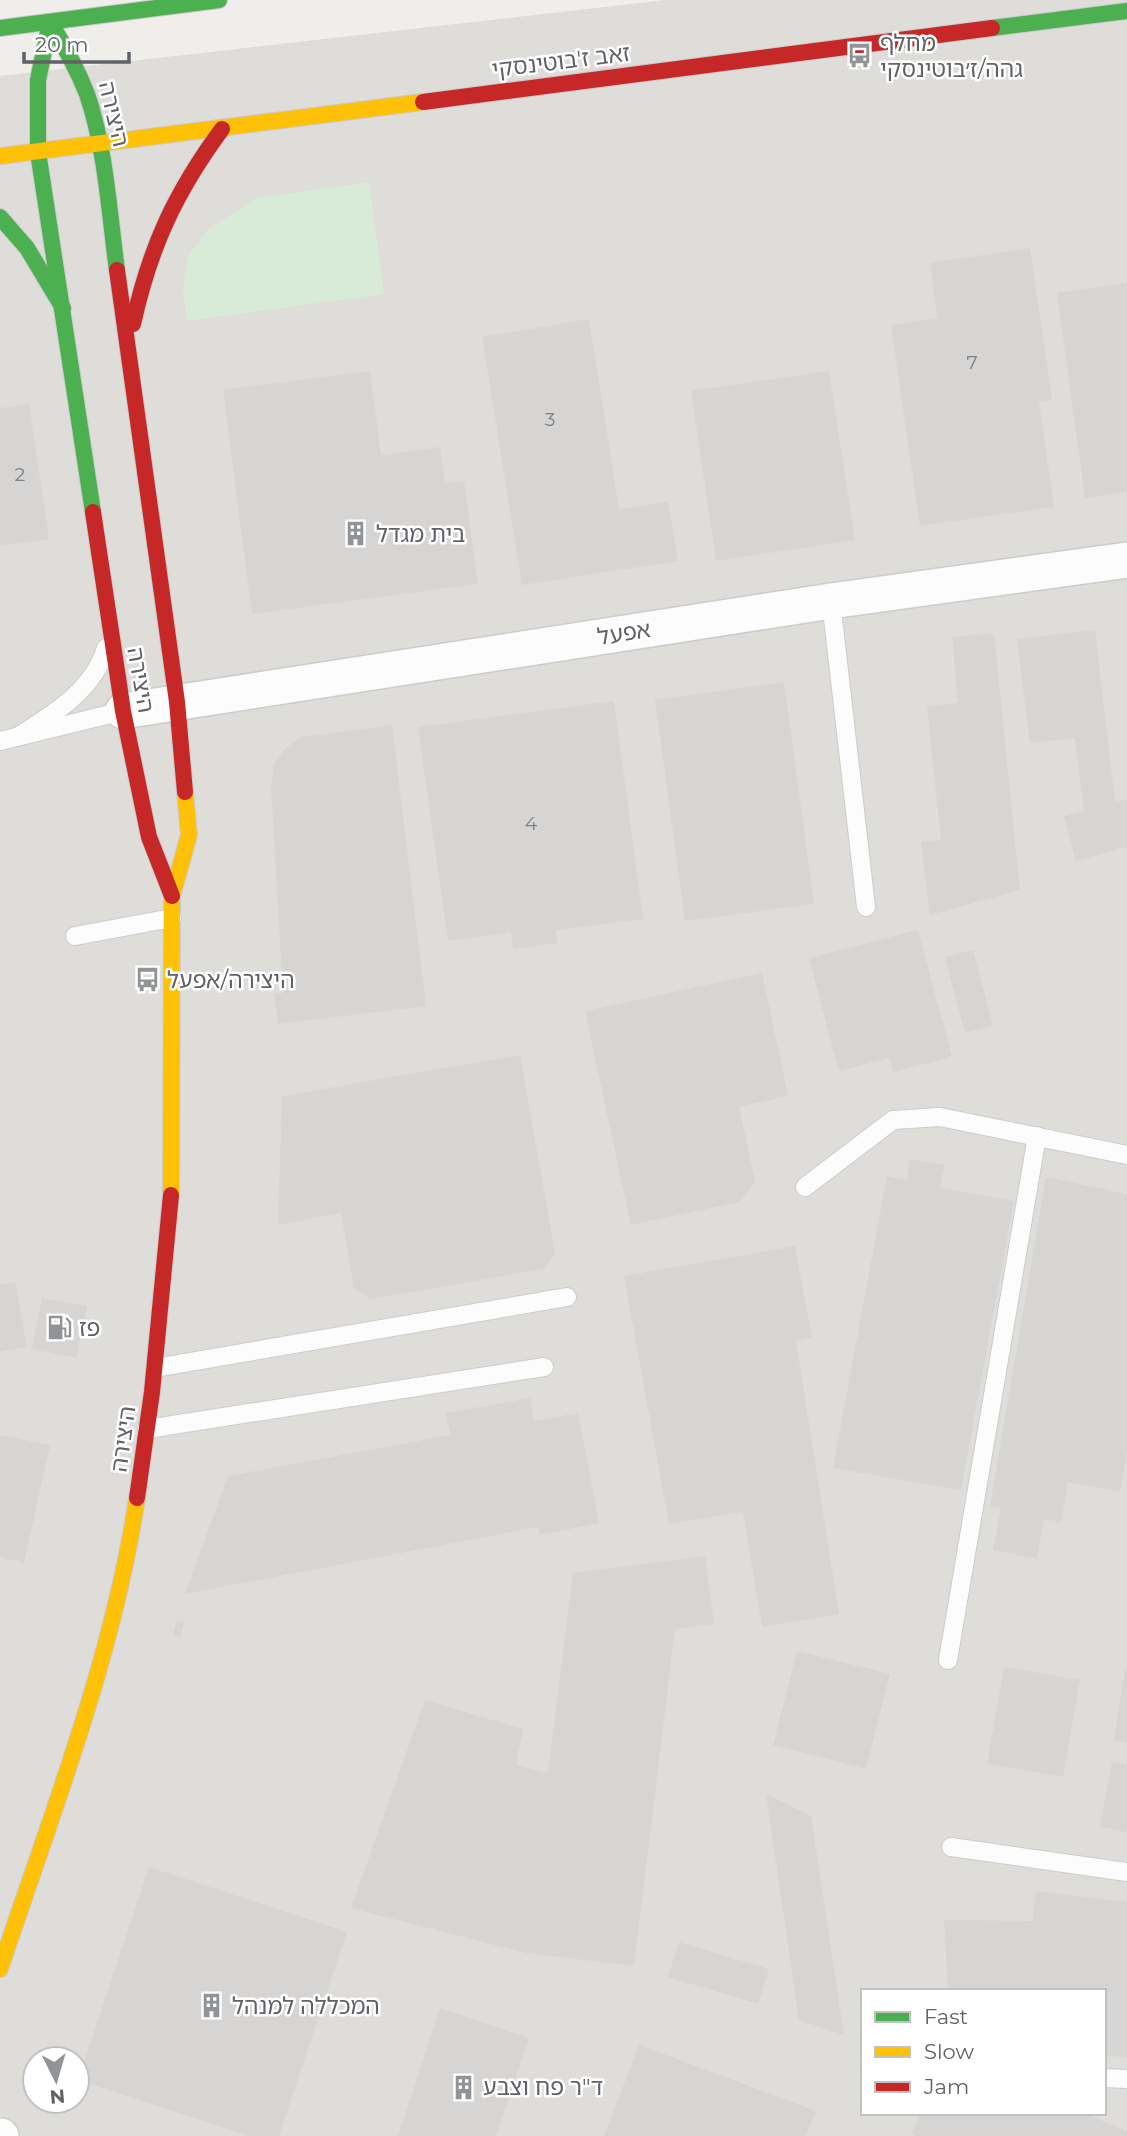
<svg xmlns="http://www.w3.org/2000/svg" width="1127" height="2136" font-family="Montserrat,'Noto Sans Hebrew',sans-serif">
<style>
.industrial{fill:#dfddda;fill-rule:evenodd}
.green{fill:#d8ebd6}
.building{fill:#d6d5d3}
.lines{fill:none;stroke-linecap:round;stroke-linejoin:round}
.lane-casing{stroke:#cbcccc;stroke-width:20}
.street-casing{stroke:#cbcccc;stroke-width:38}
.fast-casing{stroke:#cacacb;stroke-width:18}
.slow-casing{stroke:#cacacb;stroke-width:18}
.jam-casing{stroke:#cacacb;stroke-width:18}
.lane{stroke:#fdfcfc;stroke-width:18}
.street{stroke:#fdfcfc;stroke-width:35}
.fast{stroke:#4caf50;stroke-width:16}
.slow{stroke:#ffc107;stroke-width:16}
.jam{stroke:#c62828;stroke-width:16}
.labels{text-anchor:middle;stroke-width:5;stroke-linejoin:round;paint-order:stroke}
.number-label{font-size:19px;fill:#7e8184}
.poi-label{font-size:23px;fill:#5f6368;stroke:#fff;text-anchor:start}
.street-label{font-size:23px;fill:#5f6368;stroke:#fff}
</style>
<rect width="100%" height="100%" fill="#efeeea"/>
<path class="industrial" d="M666,0H1127V2136H0V76ZM863,1991H1104V2113H863ZM35,2059H77V2101H35Z"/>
<polygon class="green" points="369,182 384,294 187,321 183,289 188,256 209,228 257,198"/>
<g class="building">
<polygon points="1030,248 1052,400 1039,402 1054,507 920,526 891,325 937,318 930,263"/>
<polygon points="1127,283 1127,492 1085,498 1057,293"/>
<polygon points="589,319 619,509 668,502 678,561 522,585 482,337"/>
<polygon points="370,371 381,455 440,447 445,483 464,481 478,584 252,614 223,390"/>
<polygon points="829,371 855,540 716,561 691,391"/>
<polygon points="29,404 49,539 0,546 0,408"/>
<polygon points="1095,630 1115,802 1127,799 1127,847 1076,861 1064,816 1084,811 1075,738 1030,743 1017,639"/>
<polygon points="994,633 1020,890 930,915 921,842 941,840 927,706 958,703 952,637"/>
<polygon points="784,682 814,904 685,921 655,700"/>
<polygon points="614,701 643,919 556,930 557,943 513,949 511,932 448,941 418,727"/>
<polygon points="392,725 426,1006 278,1024 274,993 283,993 271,787 274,764 286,748 301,737"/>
<polygon points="918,930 952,1057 893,1072 889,1058 839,1071 809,958"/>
<polygon points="973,950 993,1026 965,1033 945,957"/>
<polygon points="762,973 788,1096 739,1107 755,1181 739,1202 631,1225 585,1011"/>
<polygon points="520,1055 555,1253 543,1269 371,1299 354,1288 341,1213 278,1225 282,1096"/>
<polygon points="910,1159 945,1165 940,1188 1014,1201 961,1490 833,1468 887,1176 907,1180"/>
<polygon points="1046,1177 1127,1194 1127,1451 1120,1492 1068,1482 1061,1522 1044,1519 1037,1559 993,1550 1001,1508 990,1506"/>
<polygon points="795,1246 812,1337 796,1341 839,1614 762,1627 743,1512 669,1524 624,1276"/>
<polygon points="15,1282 27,1347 0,1352 0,1285"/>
<polygon points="42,1298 87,1306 76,1358 32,1349"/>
<polygon points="530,1398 534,1421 578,1413 599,1523 540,1535 538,1527 185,1594 228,1476 450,1435 446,1413"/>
<polygon points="0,1435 50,1445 24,1563 0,1557"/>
<polygon points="705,1556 714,1624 675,1629 634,1966 526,1953 351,1908 425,1700 523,1729 516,1765 548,1773 573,1573"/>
<polygon points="177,1621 184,1622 180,1637 173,1635"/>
<polygon points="797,1651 890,1674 866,1769 773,1745"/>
<polygon points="1004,1667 1080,1680 1063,1777 987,1764"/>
<polygon points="1125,1669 1127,1669 1127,1743 1114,1741"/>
<polygon points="1112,1762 1127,1764 1127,1832 1100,1827"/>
<polygon points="766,1794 811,1816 844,2035 799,2020"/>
<polygon points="149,1867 347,1932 279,2136 249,2136 78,2080"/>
<polygon points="1036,1891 1127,1902 1127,2058 1104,2055 1104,1991 948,1991 944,1920 1032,1921"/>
<polygon points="679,1942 769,1969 758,2004 668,1977"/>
<polygon points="440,2008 529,2038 496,2136 398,2136"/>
<polygon points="639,2045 816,2111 806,2136 604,2136"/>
<polygon points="921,2113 1083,2113 1127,2131 1127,2136 916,2136 912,2134"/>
</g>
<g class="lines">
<defs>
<g id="lane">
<polyline points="831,601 866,907"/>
<path d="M17,737C52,715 94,690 106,648"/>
<polyline points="0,741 123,711"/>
<polyline points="75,936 172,918"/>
<polyline points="805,1187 893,1120 940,1117 1127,1155"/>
<polyline points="155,1368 567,1297"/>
<polyline points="147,1429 544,1367"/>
<polyline points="948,1660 1037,1136"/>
<polyline points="951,1847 1127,1872"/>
<polyline points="1104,2078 1127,2079"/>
</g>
<g id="street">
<polyline points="123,711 831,601 1127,560"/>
<polyline points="0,2136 1,2136"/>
</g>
<g id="fast">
<polyline points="50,22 38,80 38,152 93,512"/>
<path d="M50,22C64,45 77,69 87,94C106,150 109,212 117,270"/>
<polyline points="0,28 219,0"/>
<polyline points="992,28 1127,11"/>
<polyline points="0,217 27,248 63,308"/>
</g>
<g id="slow">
<polyline points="0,156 423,102"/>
<polyline points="171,1195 172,896 189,835 185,792"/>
<path d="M0,1969C51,1815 113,1659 137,1498"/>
</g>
<g id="jam">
<polyline points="423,102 992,28"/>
<polyline points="117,270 177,702 185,792"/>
<path d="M133,324C150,247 175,193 222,129"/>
<polyline points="93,512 123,711 149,837 172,896"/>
<polyline points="137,1498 152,1392 171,1195"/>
</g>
</defs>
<use href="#lane" class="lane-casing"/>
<use href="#street" class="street-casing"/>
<use href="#fast" class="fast-casing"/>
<use href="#slow" class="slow-casing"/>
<use href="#jam" class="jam-casing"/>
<use href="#lane" class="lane"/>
<use href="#street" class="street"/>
<use href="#fast" class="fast"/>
<use href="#slow" class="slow"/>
<use href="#jam" class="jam"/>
</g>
<defs>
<symbol id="bus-bare" viewBox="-9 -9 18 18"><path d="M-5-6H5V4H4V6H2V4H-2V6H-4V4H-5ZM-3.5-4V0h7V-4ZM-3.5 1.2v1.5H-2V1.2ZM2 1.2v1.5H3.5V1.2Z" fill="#919496" stroke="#fff" stroke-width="2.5" paint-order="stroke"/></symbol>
<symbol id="building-bare" viewBox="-9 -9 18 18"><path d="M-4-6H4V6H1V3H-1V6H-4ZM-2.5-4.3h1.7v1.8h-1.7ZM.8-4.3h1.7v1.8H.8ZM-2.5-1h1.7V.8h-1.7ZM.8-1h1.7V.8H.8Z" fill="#919496" stroke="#fff" stroke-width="2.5" paint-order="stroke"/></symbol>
<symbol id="fuel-bare" viewBox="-9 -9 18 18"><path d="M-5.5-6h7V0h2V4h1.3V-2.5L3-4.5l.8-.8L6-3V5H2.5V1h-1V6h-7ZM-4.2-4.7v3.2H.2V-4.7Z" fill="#919496" stroke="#fff" stroke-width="2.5" paint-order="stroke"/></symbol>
</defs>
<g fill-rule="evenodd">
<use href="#bus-bare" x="842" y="38" width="35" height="35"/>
<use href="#building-bare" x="338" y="516" width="35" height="35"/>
<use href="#bus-bare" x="130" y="962" width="35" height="35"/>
<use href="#fuel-bare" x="42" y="1310" width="35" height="35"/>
<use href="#building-bare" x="194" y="1988" width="35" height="35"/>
<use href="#building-bare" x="446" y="2070" width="35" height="35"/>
</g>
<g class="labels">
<g class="number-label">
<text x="972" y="369">7</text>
<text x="550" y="426">3</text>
<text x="20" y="481">2</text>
<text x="531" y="830">4</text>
</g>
<g class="poi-label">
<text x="880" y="51">מחלף<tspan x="880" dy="26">גהה/ז׳בוטינסקי</tspan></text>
<text x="376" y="542">בית מגדל</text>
<text x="167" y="988">היצירה/אפעל</text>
<text x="79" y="1336">פז</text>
<text x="232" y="2014">המכללה למנהל</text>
<text x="483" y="2095">ד"ר פח וצבע</text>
</g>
<g class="street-label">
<text transform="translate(561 61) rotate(-7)" y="8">זאב ז'בוטינסקי</text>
<text transform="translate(114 114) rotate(77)" y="8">היצירה</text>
<text transform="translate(624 633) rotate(-9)" y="8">אפעל</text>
<text transform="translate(141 680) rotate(80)" y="8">היצירה</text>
<text transform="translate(123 1439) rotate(-82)" y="8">היצירה</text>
</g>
</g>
<rect x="861" y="1989" width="245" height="126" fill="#ffffff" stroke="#bfc1c3" stroke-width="2"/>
<rect x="875" y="2012" width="35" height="10" fill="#4caf50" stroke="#bfc1c3" stroke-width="2"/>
<text x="924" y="2024" font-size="21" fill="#5f6368">Fast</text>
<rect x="875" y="2047" width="35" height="10" fill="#ffc107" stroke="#bfc1c3" stroke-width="2"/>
<text x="924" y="2059" font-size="21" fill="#5f6368">Slow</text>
<rect x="875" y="2082" width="35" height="10" fill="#c62828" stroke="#bfc1c3" stroke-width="2"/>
<text x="924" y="2094" font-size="21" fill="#5f6368">Jam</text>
<g transform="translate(56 2080) rotate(175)"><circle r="33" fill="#ffffff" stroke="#bfc1c3" stroke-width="2"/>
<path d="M0-5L12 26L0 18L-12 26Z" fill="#919496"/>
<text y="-10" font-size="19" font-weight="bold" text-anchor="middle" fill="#5f6368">N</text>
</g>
<path d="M24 52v10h105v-10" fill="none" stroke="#5f6368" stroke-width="3.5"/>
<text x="35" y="52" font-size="21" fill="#5f6368" stroke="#ffffff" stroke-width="5" paint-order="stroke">20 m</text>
</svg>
